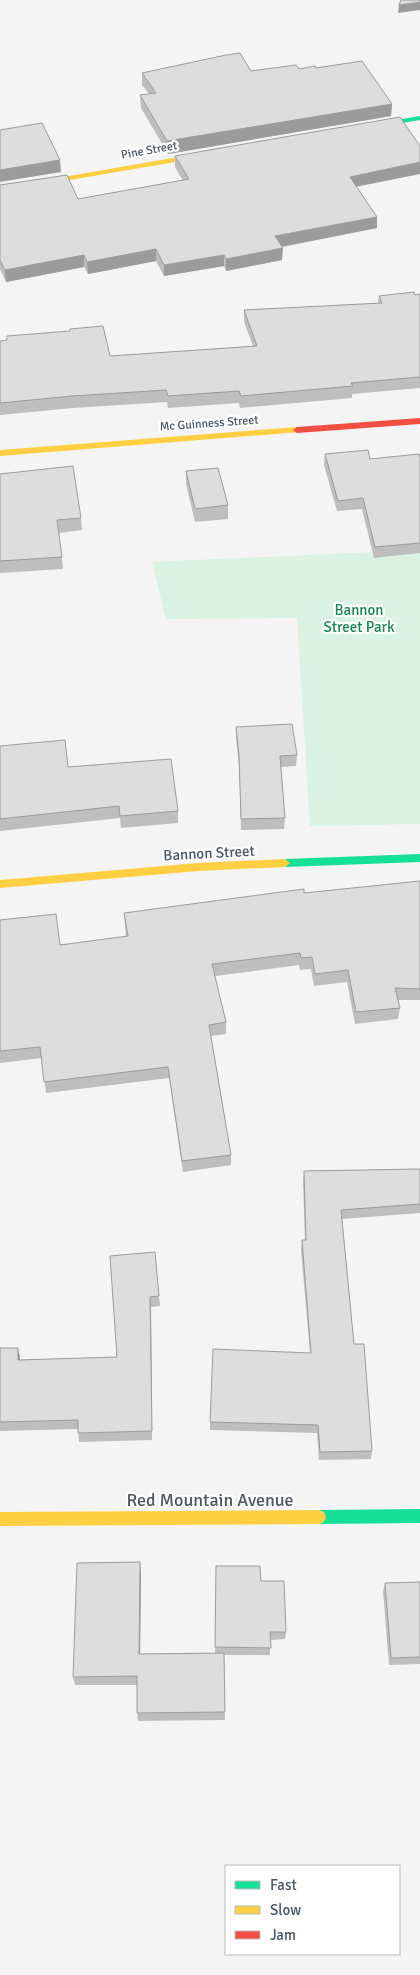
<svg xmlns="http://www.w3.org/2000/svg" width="420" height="1975" font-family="Signika,sans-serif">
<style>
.green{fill:#d9f2e3}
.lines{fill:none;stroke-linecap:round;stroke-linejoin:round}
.fast{fill:#16e098;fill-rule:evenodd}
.slow{fill:#ffcf43;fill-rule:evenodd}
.jam{fill:#f24e42;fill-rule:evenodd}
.wall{fill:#bebebf}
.shaded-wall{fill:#9b9b9b}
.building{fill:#ddddde;stroke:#9b9b9b}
.labels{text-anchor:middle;stroke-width:4.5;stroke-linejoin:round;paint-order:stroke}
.far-street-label{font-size:12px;fill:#4a5661;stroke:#fff}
.park-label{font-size:15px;fill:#17864f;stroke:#fff}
.street-label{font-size:15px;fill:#4a5661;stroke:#fff}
.near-street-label{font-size:18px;fill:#4a5661;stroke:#fff}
</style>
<rect width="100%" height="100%" fill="#f4f4f4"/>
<polygon class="green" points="420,550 420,824 310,826 297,618 166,619 152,562"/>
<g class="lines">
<g class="fast">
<polygon points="420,116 420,120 366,129 362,127 366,125"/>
<polygon points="420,854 420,862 285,867 280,863 285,859"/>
<polygon points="420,1509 420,1523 319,1524 314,1522 312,1517 314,1512 319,1510"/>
</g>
<g class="slow">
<polygon points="213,151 216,151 216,155 0,192 0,188"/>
<polygon points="297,427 301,430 300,432 0,456 0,450"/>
<polygon points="285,859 290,863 285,867 198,871 0,888 0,880 198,863"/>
<polygon points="319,1510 324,1512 326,1517 324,1522 319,1524 0,1526 0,1512"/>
</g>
<polygon class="jam" points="420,418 420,424 297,433 293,430 297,427"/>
</g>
<g class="wall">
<polygon points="316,68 392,104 391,116 168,154 141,108 140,95 149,94 142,85 142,73 251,71"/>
<polygon points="175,156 357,187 377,217 377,228 282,247 282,260 226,271 224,266 164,276 156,261 88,274 84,267 6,282 0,269 0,185 78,199 183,181 175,167"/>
<polygon points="420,294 420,388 352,394 352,398 240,408 239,403 168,408 167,402 73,408 0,415 0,341 110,356 253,346 244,322 244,310 378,303 379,296"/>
<polygon points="325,454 370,459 420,457 420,553 374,558 362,509 337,511 324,465"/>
<polygon points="186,471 228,505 228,519 195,522 186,484"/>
<polygon points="0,474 81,518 82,530 59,533 63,569 0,573"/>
<polygon points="236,727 297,755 296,766 281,767 285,818 284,829 241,830 239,766 236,738"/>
<polygon points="0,746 68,767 178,811 178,823 121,828 120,818 0,831"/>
<polygon points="420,881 420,1000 398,1000 400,1008 398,1019 355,1024 347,982 314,986 311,969 300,970 299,965 215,976 226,1022 226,1034 211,1036 231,1155 231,1165 183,1172 169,1078 46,1093 42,1058 0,1063 0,920 60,945 126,937 124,913 304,893"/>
<polygon points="420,1169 420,1213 342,1219 354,1344 372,1451 371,1459 319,1460 317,1433 210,1430 210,1422 310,1353 301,1250 302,1240 305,1240 303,1181 304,1171"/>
<polygon points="110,1256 159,1296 160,1306 151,1307 152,1440 79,1442 78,1429 0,1431 0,1348 20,1357 20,1360 117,1357"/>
<polygon points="216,1566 261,1581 286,1632 285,1639 270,1640 270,1655 224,1655 225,1720 138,1721 137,1713 137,1685 75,1685 73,1677 141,1572 140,1654 215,1653"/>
<polygon points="420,1582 420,1664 389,1665 383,1591 385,1583"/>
</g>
<g class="shaded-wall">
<polygon points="420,2 420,10 398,13 399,5"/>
<polygon points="392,104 391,116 168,154 167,141"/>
<polygon points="60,160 61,172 0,182 0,170"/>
<polygon points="420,162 420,174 350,188 350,177"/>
<polygon points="377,217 377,228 275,248 275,236"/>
<polygon points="283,248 282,260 226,271 226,259"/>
<polygon points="156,249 156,261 88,274 87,262"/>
<polygon points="84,255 84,267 6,282 5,270"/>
<polygon points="224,255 224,266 164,276 164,265"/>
<polygon points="150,1297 151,1307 152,1440 152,1431"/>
<polygon points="18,1348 20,1357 20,1369 18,1360"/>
<polygon points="140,1562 141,1572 140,1663 139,1654"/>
</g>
<g class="building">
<polygon points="401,0 420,0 420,2 399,5"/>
<polygon points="240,53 251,71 296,65 299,69 315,66 316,68 362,61 392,104 167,141 140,95 156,93 142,73 226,55"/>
<polygon points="400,117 420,146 420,162 350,177 377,217 275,236 283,248 226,259 224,255 164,265 156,249 87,262 84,255 5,270 0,260 0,185 67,175 78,199 189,179 175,156"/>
<polygon points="42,123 60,160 0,170 0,130"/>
<polygon points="414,292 415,295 420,294 420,377 351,383 353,386 241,396 239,391 168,396 166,390 72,396 0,403 0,341 7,340 7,336 70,331 70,329 103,326 110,356 257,346 244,310 382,303 379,296"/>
<polygon points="368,450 370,459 419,454 420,457 420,543 375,547 363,498 338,501 325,454"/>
<polygon points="73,466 81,518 57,520 62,557 0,561 0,474"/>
<polygon points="218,468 228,505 195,509 186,471"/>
<polygon points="292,724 297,755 280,756 285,818 241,819 239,755 236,727"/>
<polygon points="65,740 68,767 171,759 178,811 120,816 119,806 0,819 0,746"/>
<polygon points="420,881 420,989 395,988 400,1008 356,1012 348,970 315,974 312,957 301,958 300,953 212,964 226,1022 209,1025 231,1155 182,1161 168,1067 44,1082 40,1047 0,1051 0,920 56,914 60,945 128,936 124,913 304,889 304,893"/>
<polygon points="420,1169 420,1204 341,1210 354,1344 364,1344 372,1451 320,1452 318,1425 210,1422 213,1349 311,1353 302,1240 306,1240 304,1171"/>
<polygon points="155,1252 159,1296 150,1297 152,1431 78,1433 78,1420 0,1422 0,1348 18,1348 18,1360 117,1357 110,1256"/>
<polygon points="140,1562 139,1654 224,1653 225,1712 137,1713 137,1676 73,1677 77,1563"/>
<polygon points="216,1566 260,1566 261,1581 284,1581 286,1632 270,1632 271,1648 215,1647"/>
<polygon points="420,1582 420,1657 391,1658 385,1583"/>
</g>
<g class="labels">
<g class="far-street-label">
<text transform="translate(149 150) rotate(-10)" y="4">Pine Street</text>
<text transform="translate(209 423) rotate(-4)" y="4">Mc Guinness Street</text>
</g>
<g class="park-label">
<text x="359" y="615">Bannon<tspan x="359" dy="17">Street Park</tspan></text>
</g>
<g class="street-label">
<text transform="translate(209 853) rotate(-3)" y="5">Bannon Street</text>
</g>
<g class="near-street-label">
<text x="210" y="1506">Red Mountain Avenue</text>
</g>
</g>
<rect x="225" y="1865" width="175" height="90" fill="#ffffff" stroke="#b7bbc0"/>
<rect x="235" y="1881" width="25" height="8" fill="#16e098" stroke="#b7bbc0"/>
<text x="270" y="1890" font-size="15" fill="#4a5661">Fast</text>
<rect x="235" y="1906" width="25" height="8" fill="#ffcf43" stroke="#b7bbc0"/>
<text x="270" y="1915" font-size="15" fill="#4a5661">Slow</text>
<rect x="235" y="1931" width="25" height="8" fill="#f24e42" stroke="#b7bbc0"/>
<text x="270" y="1940" font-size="15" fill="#4a5661">Jam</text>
</svg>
